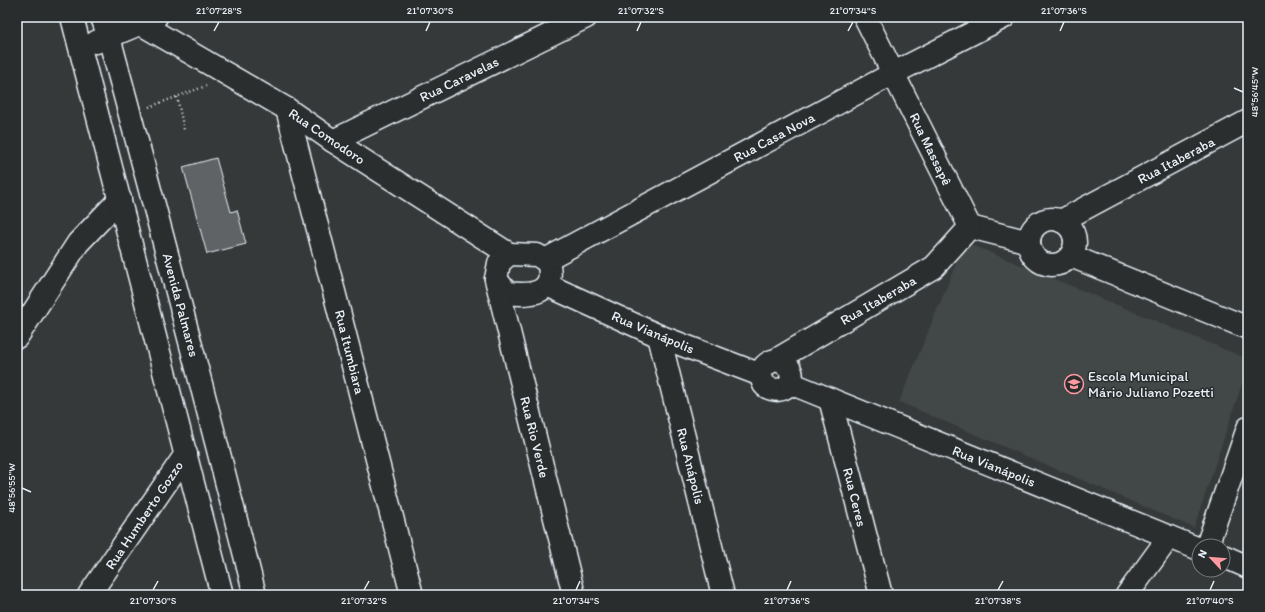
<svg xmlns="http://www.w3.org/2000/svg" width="1265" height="612" font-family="Itim,sans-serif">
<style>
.built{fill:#424647}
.building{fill:#5f6365;stroke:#e8f1f8}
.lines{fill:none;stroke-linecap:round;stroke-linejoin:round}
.street-casing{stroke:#e8f1f8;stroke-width:25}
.secondary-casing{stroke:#e8f1f8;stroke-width:25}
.path{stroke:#e8f1f8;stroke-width:2.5;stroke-dasharray:1 3;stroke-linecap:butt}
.street{stroke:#2a2d2e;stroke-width:22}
.secondary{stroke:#2a2d2e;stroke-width:22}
.ticks{fill:none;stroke:#e8f1f8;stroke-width:1.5}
.labels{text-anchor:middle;stroke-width:3;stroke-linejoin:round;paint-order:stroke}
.street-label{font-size:14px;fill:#e8f1f8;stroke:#2a2d2e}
.poi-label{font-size:14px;fill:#e8f1f8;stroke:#2a2d2e;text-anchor:start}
.neatline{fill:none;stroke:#e8f1f8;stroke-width:1.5}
.ticks-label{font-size:10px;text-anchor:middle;fill:#e8f1f8}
</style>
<rect width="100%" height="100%" fill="#35393a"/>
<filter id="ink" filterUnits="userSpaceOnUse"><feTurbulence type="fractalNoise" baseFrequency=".025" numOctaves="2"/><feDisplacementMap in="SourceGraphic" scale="8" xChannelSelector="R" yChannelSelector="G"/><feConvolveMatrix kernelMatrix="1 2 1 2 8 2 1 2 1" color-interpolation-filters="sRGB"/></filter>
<g filter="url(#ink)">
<polygon class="built" points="965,242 1248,359 1248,366 1194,528 899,402"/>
<polygon class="building" points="216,158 231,212 237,210 246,244 207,254 183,167"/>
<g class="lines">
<defs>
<g id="street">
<polyline points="865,17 970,227 1029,242"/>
<polyline points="141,24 287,109 333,141 509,254"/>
<polyline points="287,109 412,595"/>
<polyline points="333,141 586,17"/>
<circle cx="1052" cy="242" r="23"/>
<polyline points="1061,221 1248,121"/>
<path d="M509,254L537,255L548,262C557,294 531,296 507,293L496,279L499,263Z"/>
<polyline points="1071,256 1248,328"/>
<polyline points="545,260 894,73 1004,17"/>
<polyline points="496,279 574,595"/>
<polyline points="547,285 659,336 761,375"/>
<polyline points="659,336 723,595"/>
<polyline points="17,337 78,243 120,199"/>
<path d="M776,360C802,366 792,395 772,389C768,388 764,386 763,382C757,371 766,362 776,360L934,267L970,227"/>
<polyline points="790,383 1199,549"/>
<polyline points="830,399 881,595"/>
<polyline points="1207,546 1248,428"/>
<polyline points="1223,556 1248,567"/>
<polyline points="89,595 186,454"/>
<polyline points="1127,595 1169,537"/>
</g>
<g id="secondary">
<polyline points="72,17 222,595"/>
<path d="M102,17L109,37C159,222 208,408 255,595"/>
<polyline points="96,42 156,17"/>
</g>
</defs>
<use href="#street" class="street-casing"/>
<use href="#secondary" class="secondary-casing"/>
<g class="path">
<polyline points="177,97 184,130"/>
<polyline points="149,107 206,86"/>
</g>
<use href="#street" class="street"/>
<use href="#secondary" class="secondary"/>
</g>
</g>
<path class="ticks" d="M214,31L219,22M426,31L430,22M637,31L641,22M848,31L853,22M1060,31L1064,22M1234,88L1243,92M22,488L31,492M153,590L158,581M364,590L369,581M576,590L580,581M787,590L791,581M998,590L1003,581M1210,590L1214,581"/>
<defs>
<symbol id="school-ring" viewBox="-11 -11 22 22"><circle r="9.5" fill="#2a2d2e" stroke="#ff9aa2" stroke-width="1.5"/><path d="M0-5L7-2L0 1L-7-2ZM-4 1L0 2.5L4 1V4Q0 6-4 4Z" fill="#ff9aa2"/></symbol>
</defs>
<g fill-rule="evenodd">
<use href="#school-ring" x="1063" y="373" width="22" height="22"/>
</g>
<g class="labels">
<g class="street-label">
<text transform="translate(459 79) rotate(-26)" y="5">Rua Caravelas</text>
<text transform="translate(327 136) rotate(34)" y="5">Rua Comodoro</text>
<text transform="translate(774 137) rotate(-28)" y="5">Rua Casa Nova</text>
<text transform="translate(931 149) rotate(64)" y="5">Rua Massapê</text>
<text transform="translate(1176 160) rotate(-28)" y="5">Rua Itaberaba</text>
<text transform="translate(878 300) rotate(-30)" y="5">Rua Itaberaba</text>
<text transform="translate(181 305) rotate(75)" y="5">Avenida Palmares</text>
<text transform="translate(653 332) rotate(23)" y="5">Rua Vianápolis</text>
<text transform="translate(350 352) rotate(76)" y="5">Rua Itumbiara</text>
<text transform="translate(535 437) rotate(76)" y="5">Rua Rio Verde</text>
<text transform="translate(691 466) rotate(76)" y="5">Rua Anápolis</text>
<text transform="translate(994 466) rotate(22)" y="5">Rua Vianápolis</text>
<text transform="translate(855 497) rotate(76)" y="5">Rua Ceres</text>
<text transform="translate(144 515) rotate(-56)" y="5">Rua Humberto Gozzo</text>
</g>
<g class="poi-label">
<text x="1088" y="381">Escola Municipal<tspan x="1088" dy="16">Mário Juliano Pozetti</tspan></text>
</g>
</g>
<rect width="1265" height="612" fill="none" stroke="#2a2d2e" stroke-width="44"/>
<g transform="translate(1211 558) rotate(296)"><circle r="19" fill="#2a2d2e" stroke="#767b7f"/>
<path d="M0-3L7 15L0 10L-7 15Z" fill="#ff9aa2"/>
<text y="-6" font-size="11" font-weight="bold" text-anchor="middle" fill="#e8f1f8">N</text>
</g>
<rect x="22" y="22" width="1221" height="568" class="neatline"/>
<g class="ticks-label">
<text x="219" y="14">21°07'28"S</text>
<text x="430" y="14">21°07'30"S</text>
<text x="641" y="14">21°07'32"S</text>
<text x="853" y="14">21°07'34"S</text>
<text x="1064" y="14">21°07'36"S</text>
<text transform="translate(1254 92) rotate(-90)" y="4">48°56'45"W</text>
<text transform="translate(11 488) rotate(-90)" y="4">48°56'55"W</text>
<text x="153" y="604">21°07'30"S</text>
<text x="364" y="604">21°07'32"S</text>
<text x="576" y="604">21°07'34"S</text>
<text x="787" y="604">21°07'36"S</text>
<text x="998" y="604">21°07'38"S</text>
<text x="1210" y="604">21°07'40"S</text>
</g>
</svg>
